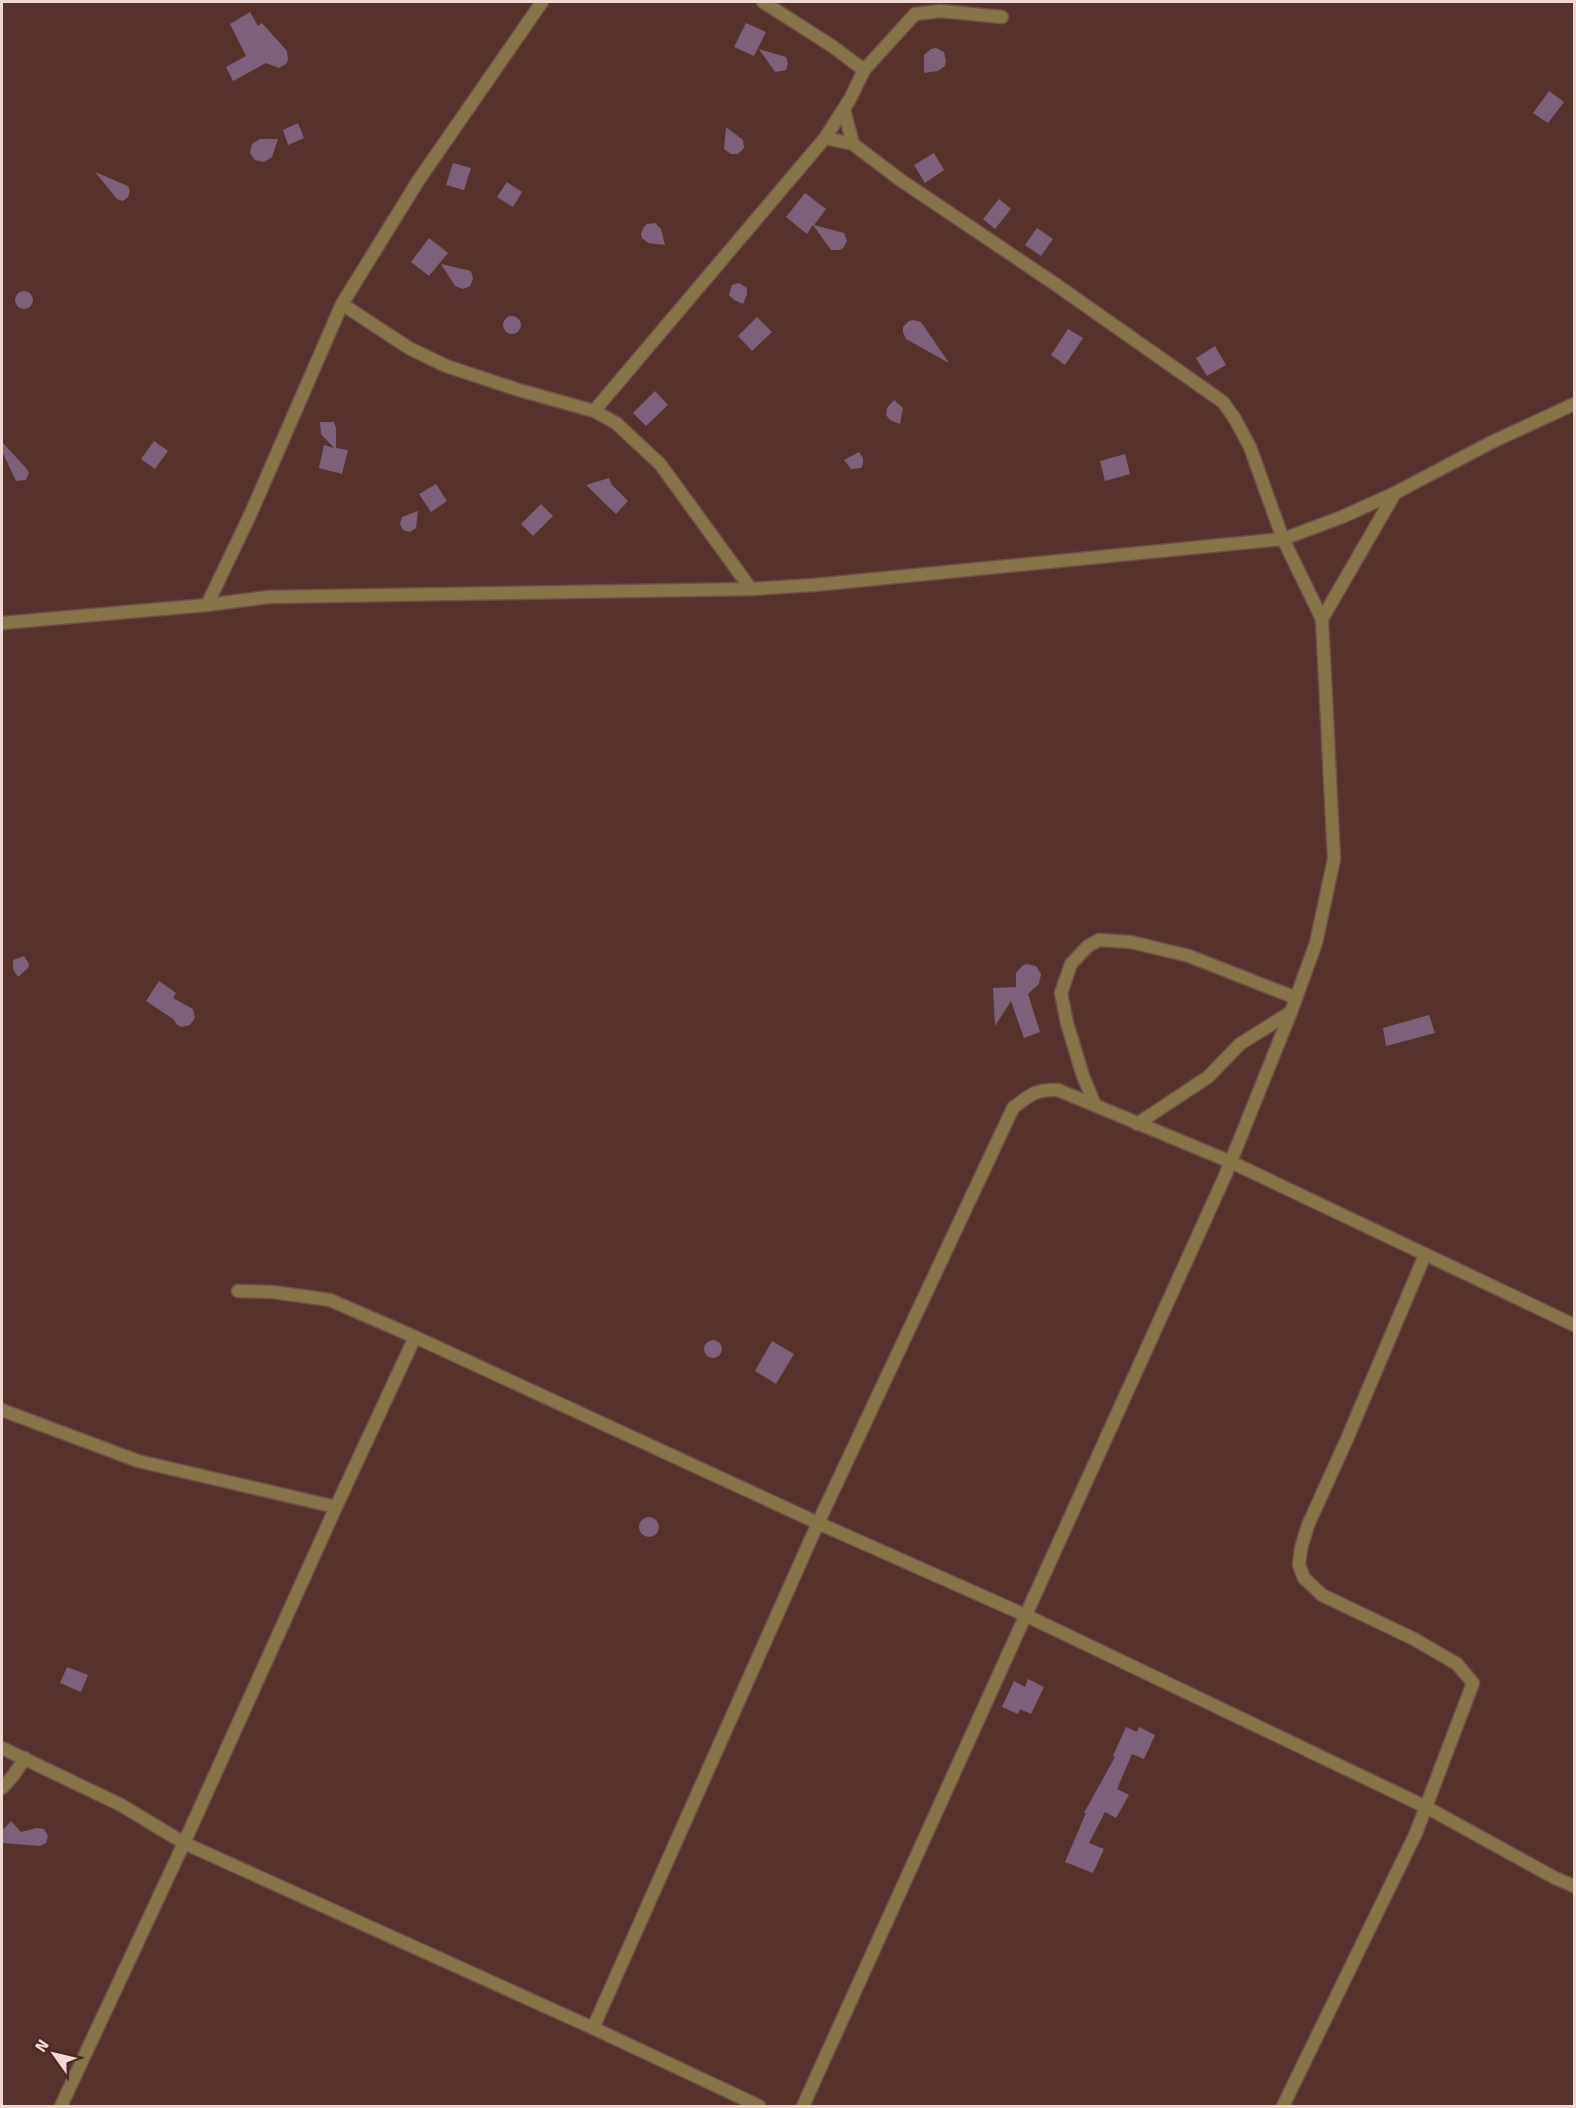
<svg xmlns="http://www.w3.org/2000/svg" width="1576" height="2108" font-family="'Fira Sans',sans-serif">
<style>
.building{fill:#7d617a}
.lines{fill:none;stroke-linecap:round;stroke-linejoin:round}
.minor-casing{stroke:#71504a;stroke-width:15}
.tertiary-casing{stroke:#71504a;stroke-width:15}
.minor{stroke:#867549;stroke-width:12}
.tertiary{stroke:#867549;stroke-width:12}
</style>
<rect width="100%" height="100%" fill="#55322c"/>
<g class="building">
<polygon points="250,12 258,26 262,23 287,51 288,60 286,64 279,68 266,63 233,81 226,67 246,56 230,24"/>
<polygon points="746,23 766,32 754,56 734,47"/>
<polygon points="936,48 944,52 946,61 945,66 938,71 924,73 924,55 931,49"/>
<polygon points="759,49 786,57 788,63 786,70 775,72"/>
<polygon points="1549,91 1564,102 1548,123 1533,113"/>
<polygon points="298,123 304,138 288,145 283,130"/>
<polygon points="726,127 743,140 744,148 738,154 731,154 724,149"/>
<polygon points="260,139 278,139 272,157 264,162 255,160 250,153 252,144"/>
<polygon points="934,153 944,170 925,183 914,165"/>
<polygon points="453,163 471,168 464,190 446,185"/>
<polygon points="95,172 128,186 130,191 128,197 123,201 117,199"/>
<polygon points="507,182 522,192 513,207 497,197"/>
<polygon points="805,193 826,209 814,225 844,233 847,241 843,248 840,250 831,250 813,225 807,234 786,217"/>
<polygon points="999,199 1011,209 995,229 983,219"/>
<polygon points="655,223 661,229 665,245 648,243 642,238 641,234 644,227 647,224"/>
<polygon points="1037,228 1053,239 1041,256 1025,245"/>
<polygon points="429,238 448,253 429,276 411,262"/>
<polygon points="441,264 471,271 473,279 470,286 463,289 455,286"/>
<polygon points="739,283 747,288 747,294 743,304 734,300 729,295 732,285"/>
<circle cx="24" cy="300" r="9"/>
<circle cx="512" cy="325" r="9"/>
<polygon points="757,317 772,332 752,351 738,336"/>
<polygon points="913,320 921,322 949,363 906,339 903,332 903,327 909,321"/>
<polygon points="1068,329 1083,338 1065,365 1051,355"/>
<polygon points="1215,346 1226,365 1207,376 1196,358"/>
<polygon points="655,391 668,405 646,426 633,413"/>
<polygon points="894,400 903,408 900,424 890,420 886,415 887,408"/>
<polygon points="320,422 334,422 336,428 336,448 348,450 342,474 319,468 324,445 334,448 321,434"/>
<polygon points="154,441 168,451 155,469 141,459"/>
<polygon points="2,442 27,469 29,473 26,480 16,481 2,451"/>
<polygon points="859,452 863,458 863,464 861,468 851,469 844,460"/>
<polygon points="1125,454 1130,474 1105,481 1100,461"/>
<polygon points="609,478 612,485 628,501 616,514 586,485"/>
<polygon points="436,484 447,501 431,512 419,494"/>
<polygon points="541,504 553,516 533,536 521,524"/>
<polygon points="418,511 416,528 410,532 403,530 400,524 402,517"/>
<polygon points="24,956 29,964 28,968 18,977 13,969 13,960"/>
<polygon points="1026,964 1036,966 1041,974 1039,984 1028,994 1040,1032 1024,1038 1011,1001 995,1026 993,988 1016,987 1016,973 1022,966"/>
<polygon points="159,981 176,993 173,998 193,1009 195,1018 190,1025 181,1027 177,1025 173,1019 146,1001"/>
<polygon points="1429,1015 1435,1033 1386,1046 1383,1028"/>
<circle cx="713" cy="1349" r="9"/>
<polygon points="772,1341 794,1354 776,1384 755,1371"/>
<circle cx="649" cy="1527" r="10"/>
<polygon points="67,1667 88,1675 81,1692 60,1683"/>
<polygon points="1028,1679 1044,1687 1031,1714 1020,1709 1018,1714 1002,1707 1014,1681 1025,1687"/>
<polygon points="1126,1727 1137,1732 1139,1727 1155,1735 1144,1759 1132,1754 1117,1789 1129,1795 1116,1818 1105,1812 1089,1843 1104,1849 1093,1873 1065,1862 1086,1813 1084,1813 1115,1757 1113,1756"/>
<polygon points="11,1821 21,1832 37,1828 44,1829 48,1836 46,1843 40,1846 2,1843 2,1831"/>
</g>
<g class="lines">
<defs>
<g id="minor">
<polyline points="763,2 832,46 864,70"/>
<polyline points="844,110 853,144"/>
<polyline points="342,304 409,348 446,366 519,390 594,411 616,423 660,464 751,589"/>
<polyline points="594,411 825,138 850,99 864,70 915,14 941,11 1002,17"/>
<polyline points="207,605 251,513 342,304 418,181 542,2"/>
<polyline points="1322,619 1395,493"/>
<polyline points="1095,1105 1083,1076 1067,1023 1061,993 1071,964 1088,946 1099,940 1131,942 1189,956 1296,998"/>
<polyline points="1137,1124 1208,1077 1240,1044 1291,1012"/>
<polyline points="238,1291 273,1292 330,1300 415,1337"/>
<polyline points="2,1410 138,1461 336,1507"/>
<polyline points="2,1748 121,1805 184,1843 593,2028 759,2106"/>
<polyline points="2,1788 13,1776 25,1758"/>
<path d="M593,2028L818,1523L1013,1108C1030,1095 1035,1089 1058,1090L1231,1162L1574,1325"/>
<polyline points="61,2106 184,1843 336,1507 415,1337 818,1523 1025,1615 1426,1807 1555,1878 1574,1886"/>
<polyline points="803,2106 1225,1176 1291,1012 1316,943 1334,859 1322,619 1283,539 1250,447 1235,419 1223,402 1055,284 899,179 853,144 825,138"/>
<polyline points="1283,2106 1416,1833 1473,1683 1457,1664 1414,1639 1322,1595 1304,1578 1299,1565 1301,1548 1308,1525 1347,1439 1425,1255"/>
</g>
<polyline id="tertiary" points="2,623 207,605 268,597 751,589 814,585 1283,539 1342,517 1395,493 1492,442 1574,404"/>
</defs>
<use href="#minor" class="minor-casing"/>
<use href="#tertiary" class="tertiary-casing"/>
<use href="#minor" class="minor"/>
<use href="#tertiary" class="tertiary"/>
</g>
<rect width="1576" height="2108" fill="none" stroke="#f0d9d5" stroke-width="6"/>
<g transform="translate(54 2054) rotate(304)" stroke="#4a2823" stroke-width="4.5" paint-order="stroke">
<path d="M0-4.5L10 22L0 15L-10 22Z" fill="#f0d9d5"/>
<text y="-9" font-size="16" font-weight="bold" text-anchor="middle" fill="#f0d9d5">N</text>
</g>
</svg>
